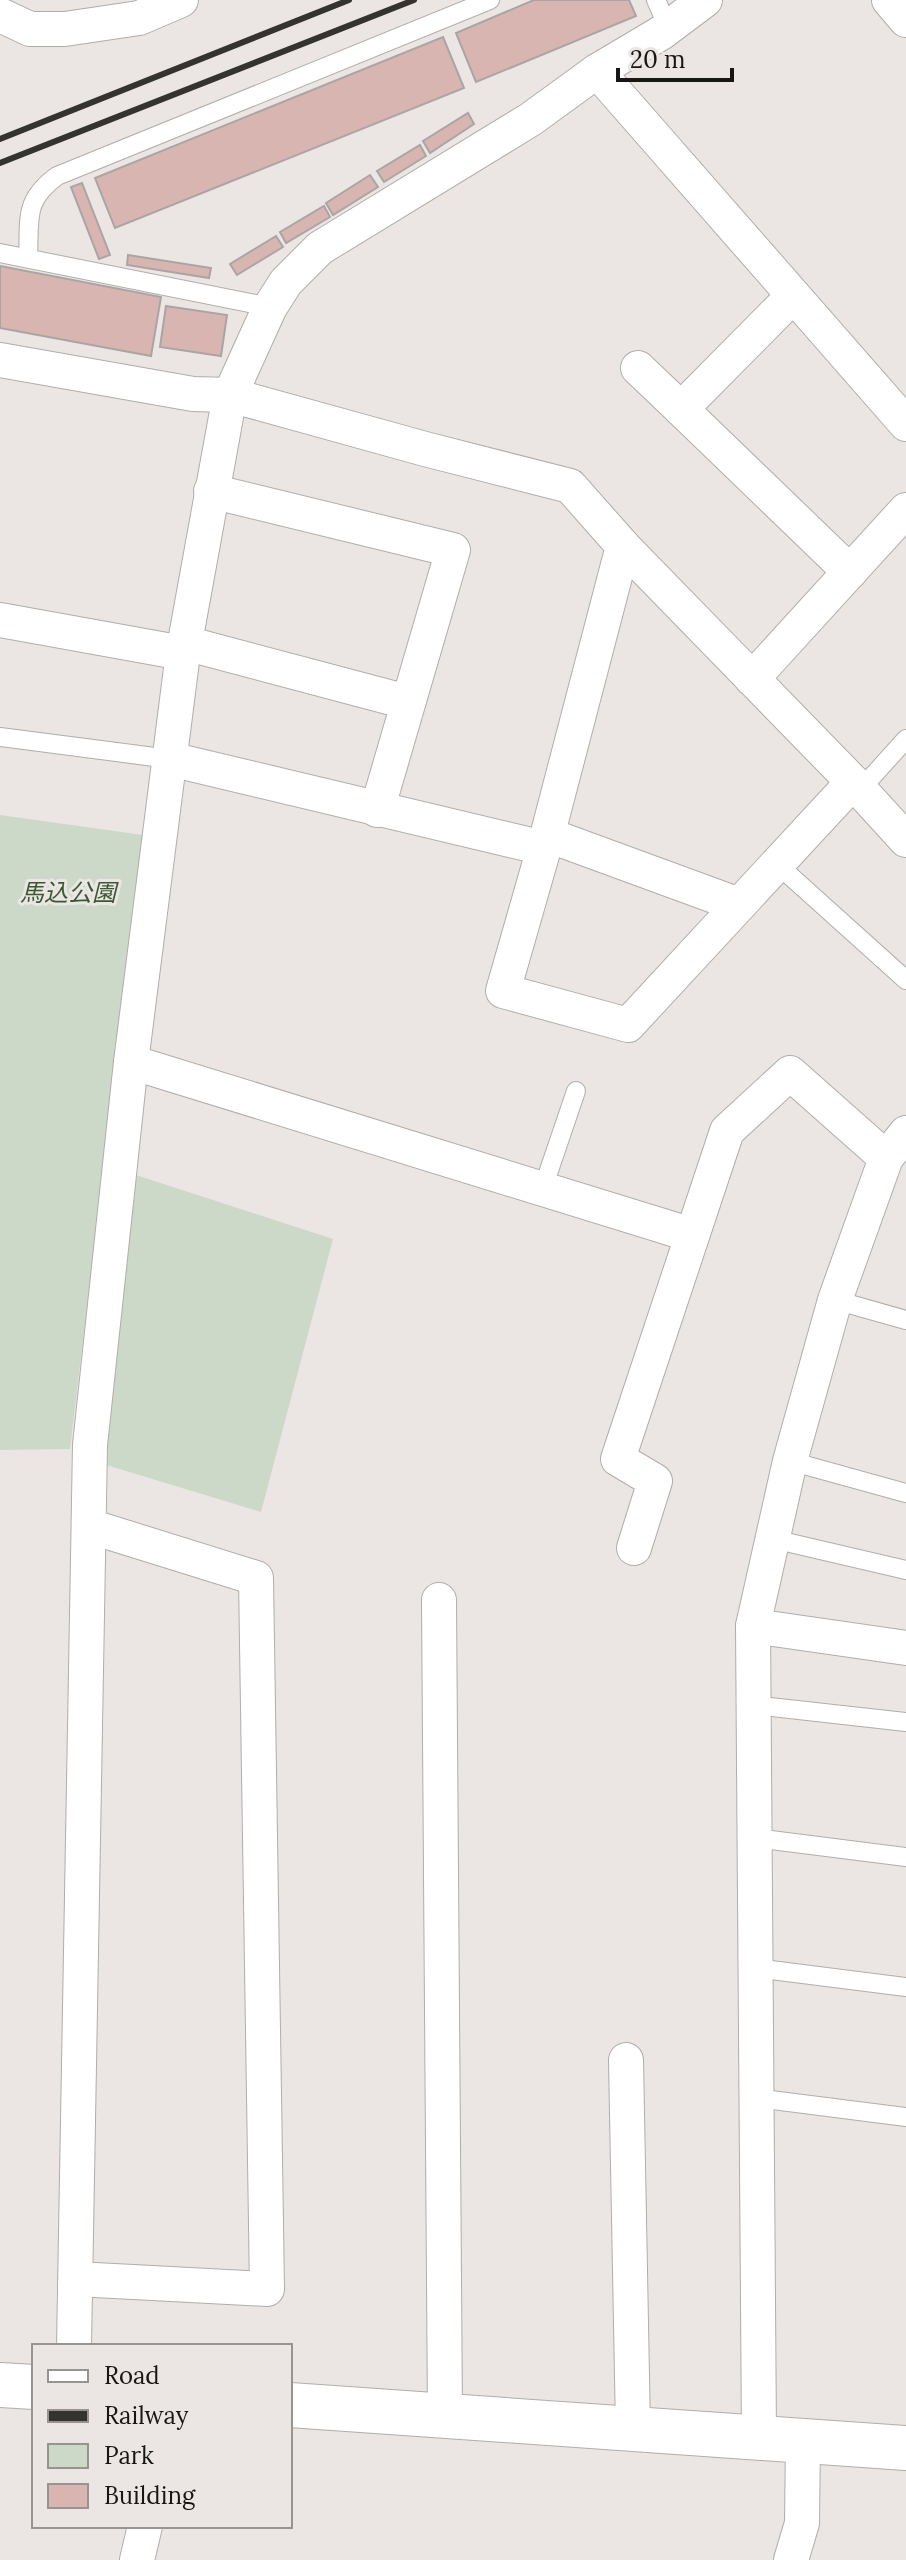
<svg xmlns="http://www.w3.org/2000/svg" width="906" height="2560" font-family="Lora,'Noto Sans JP',serif">
<style>
.green{fill:#ccd9c8}
.building{fill:#d9b5b2;stroke:#aaa5a4;stroke-width:2}
.lines{fill:none;stroke-linecap:round;stroke-linejoin:round}
.service-casing{stroke:#b1adaa;stroke-width:20}
.minor-casing{stroke:#b1adaa;stroke-width:36}
.tertiary-casing{stroke:#b1adaa;stroke-width:46}
.service{stroke:#fff;stroke-width:18}
.minor{stroke:#fff;stroke-width:34}
.tertiary{stroke:#fff;stroke-width:44}
.rail{stroke:#343331;stroke-width:6}
.labels{text-anchor:middle;stroke-width:6;stroke-linejoin:round;paint-order:stroke}
.park-label{font-size:24px;font-style:italic;fill:#3a5932;stroke:#ebe6e3}
</style>
<rect width="100%" height="100%" fill="#ebe6e3"/>
<g class="green">
<polygon points="0,815 143,835 70,1449 0,1450"/>
<polygon points="136,1175 333,1239 261,1512 103,1464"/>
</g>
<g class="building">
<polygon points="534,0 629,0 636,16 476,82 456,33"/>
<polygon points="443,37 464,88 115,228 95,178"/>
<polygon points="468,113 474,124 430,153 423,141"/>
<polygon points="420,145 426,156 384,182 377,171"/>
<polygon points="370,175 378,187 333,215 326,203"/>
<polygon points="82,183 110,255 99,259 71,187"/>
<polygon points="324,206 330,217 286,243 280,232"/>
<polygon points="276,236 283,247 237,275 230,264"/>
<polygon points="128,255 211,268 209,278 127,265"/>
<polygon points="0,266 161,297 151,356 0,328"/>
<polygon points="166,306 227,315 221,356 160,347"/>
</g>
<g class="lines">
<defs>
<g id="service">
<polyline points="656,0 668,27"/>
<polyline points="0,253 270,307"/>
<path d="M28,258C30,219 23,201 57,176L490,0"/>
<polyline points="0,737 170,759"/>
<polyline points="860,790 906,739"/>
<polyline points="777,864 906,980"/>
<polyline points="542,1191 576,1091"/>
<polyline points="835,1300 906,1320"/>
<polyline points="790,1461 906,1493"/>
<polyline points="773,1539 906,1570"/>
<polyline points="753,1705 906,1722"/>
<polyline points="755,1838 906,1857"/>
<polyline points="755,1968 906,1987"/>
<polyline points="756,2098 906,2117"/>
</g>
<g id="minor">
<polyline points="889,0 906,20"/>
<polyline points="0,15 30,29 65,29 139,18 181,0"/>
<polyline points="597,71 906,424"/>
<polyline points="793,296 681,409 850,572"/>
<polyline points="0,360 193,394 230,395 425,449 570,486 623,546 853,782 906,840"/>
<polyline points="638,368 681,409"/>
<polyline points="211,491 453,550 377,810"/>
<polyline points="623,546 544,848 503,991 628,1025 853,782"/>
<polyline points="0,620 183,653"/>
<polyline points="185,643 407,702"/>
<polyline points="752,679 906,510"/>
<polyline points="170,759 544,848"/>
<polyline points="548,835 739,905"/>
<polyline points="131,1062 692,1235"/>
<polyline points="634,1548 655,1481 618,1459 727,1131 790,1073 886,1158"/>
<polyline points="439,1600 445,2416"/>
<polyline points="753,1626 906,1648"/>
<polyline points="626,2060 633,2429"/>
<polyline points="76,2279 267,2289 256,1578 89,1526"/>
<polyline points="74,2346 90,1445 131,1062 183,653 230,395 270,307 286,282 320,248 531,119 597,71 661,33 705,0"/>
<polyline points="759,2437 753,1626 790,1461 835,1300 886,1158 906,1133"/>
<polyline points="137,2560 145,2526"/>
<polyline points="791,2560 802,2523 803,2440"/>
</g>
<g id="tertiary">
<polyline points="0,2385 34,2387"/>
<polyline points="290,2405 906,2448"/>
</g>
</defs>
<use href="#service" class="service-casing"/>
<use href="#minor" class="minor-casing"/>
<use href="#tertiary" class="tertiary-casing"/>
<use href="#service" class="service"/>
<use href="#minor" class="minor"/>
<use href="#tertiary" class="tertiary"/>
<g class="rail">
<polyline points="0,139 349,0"/>
<polyline points="0,163 414,0"/>
</g>
</g>
<g class="labels">
<g class="park-label">
<text x="68" y="901">馬込公園</text>
</g>
</g>
<rect x="32" y="2344" width="260" height="184" fill="#ebe6e3" stroke="#969391" stroke-width="2"/>
<rect x="48" y="2370" width="40" height="12" fill="#ffffff" stroke="#969391" stroke-width="2"/>
<text x="104" y="2384" font-size="24" fill="#171615">Road</text>
<rect x="48" y="2410" width="40" height="12" fill="#343331" stroke="#969391" stroke-width="2"/>
<text x="104" y="2424" font-size="24" fill="#171615">Railway</text>
<rect x="48" y="2444" width="40" height="24" fill="#ccd9c8" stroke="#969391" stroke-width="2"/>
<text x="104" y="2464" font-size="24" fill="#171615">Park</text>
<rect x="48" y="2484" width="40" height="24" fill="#d9b5b2" stroke="#969391" stroke-width="2"/>
<text x="104" y="2504" font-size="24" fill="#171615">Building</text>
<path d="M618 68v12h114v-12" fill="none" stroke="#171615" stroke-width="4"/>
<text x="630" y="68" font-size="24" fill="#171615" stroke="#ebe6e3" stroke-width="6" paint-order="stroke">20 m</text>
</svg>
